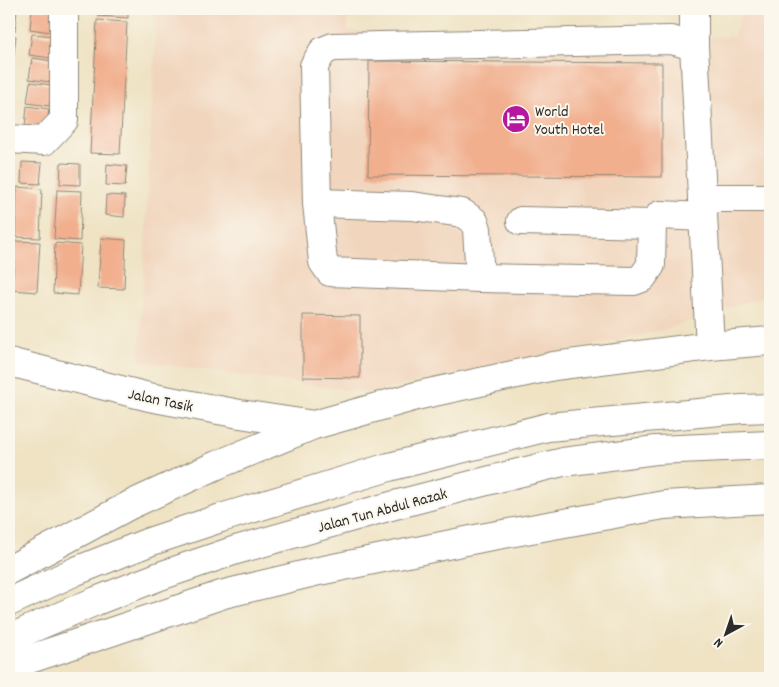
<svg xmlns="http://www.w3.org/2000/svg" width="779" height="687" font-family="Dekko,sans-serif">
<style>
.built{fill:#f1d5bd}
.building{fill:#f1af8e}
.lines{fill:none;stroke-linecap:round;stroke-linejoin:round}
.minor-casing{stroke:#8d8778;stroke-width:30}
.major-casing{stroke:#8d8778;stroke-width:30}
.highway-casing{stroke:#8d8778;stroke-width:30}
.minor{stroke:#fff;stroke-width:28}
.major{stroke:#fff;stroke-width:28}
.highway{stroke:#fff;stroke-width:28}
.labels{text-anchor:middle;stroke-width:4;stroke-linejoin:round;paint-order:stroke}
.poi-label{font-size:16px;fill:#2b2b2b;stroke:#fbf7ec;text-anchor:start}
.street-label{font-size:16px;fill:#2b2b2b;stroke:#fbf7ec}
</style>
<rect width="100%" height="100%" fill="#fbf7ec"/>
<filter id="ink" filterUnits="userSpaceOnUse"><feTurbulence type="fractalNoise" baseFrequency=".02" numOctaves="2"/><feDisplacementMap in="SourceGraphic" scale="10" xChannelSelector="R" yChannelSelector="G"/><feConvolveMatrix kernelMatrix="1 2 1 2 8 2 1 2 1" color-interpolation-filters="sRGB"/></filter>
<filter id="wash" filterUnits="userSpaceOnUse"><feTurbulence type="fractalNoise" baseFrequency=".0096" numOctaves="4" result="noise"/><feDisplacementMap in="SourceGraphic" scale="20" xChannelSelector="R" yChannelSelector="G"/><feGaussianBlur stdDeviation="1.12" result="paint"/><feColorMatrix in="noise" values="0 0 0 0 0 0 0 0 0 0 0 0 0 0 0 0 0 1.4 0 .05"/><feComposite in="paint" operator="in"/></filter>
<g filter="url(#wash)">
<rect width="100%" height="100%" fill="#efe3c4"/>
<polygon class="built" points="157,9 348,9 348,31 733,37 743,9 770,9 770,294 664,330 368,393 139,361"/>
<g id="blocks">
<g class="building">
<polygon points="9,9 17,9 15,31 9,31"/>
<polygon points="32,9 54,10 51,32 30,29"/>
<polygon points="98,9 128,9 128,18 98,16"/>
<polygon points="97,20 127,22 120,154 90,153"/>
<polygon points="32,34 54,36 51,58 29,55"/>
<polygon points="9,35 16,36 11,79 9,79"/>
<polygon points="32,58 53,61 50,82 29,79"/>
<polygon points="369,61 662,63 662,177 368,175"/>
<polygon points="30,82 51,85 49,106 27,103"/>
<polygon points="9,83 14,84 10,118 9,118"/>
<polygon points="27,106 49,109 46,130 25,127"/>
<polygon points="22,162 42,163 40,184 21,183"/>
<polygon points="61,163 80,164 80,185 60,184"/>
<polygon points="107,164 127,166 125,186 106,185"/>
<polygon points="17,187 42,189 40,238 15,237"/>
<polygon points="57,190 82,191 80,241 54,239"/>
<polygon points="106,195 125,196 124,217 105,215"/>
<polygon points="101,238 126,240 124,289 98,288"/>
<polygon points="15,241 40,242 37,292 12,290"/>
<polygon points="55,243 81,245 78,295 53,293"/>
<polygon points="303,315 360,316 360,378 303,377"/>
</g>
</g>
</g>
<g filter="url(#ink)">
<use href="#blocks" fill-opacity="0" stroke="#8d8778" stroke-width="1"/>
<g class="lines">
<defs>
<g id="minor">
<polyline points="694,9 694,46 710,346"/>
<polyline points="694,46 671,40 333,47 323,51 314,66 317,203 323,262 330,272 480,278 634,281 642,278 651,265 652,224 660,215 703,217"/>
<polyline points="9,139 44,141 64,120 64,9"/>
<polyline points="702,198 770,198"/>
<polyline points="317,203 412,206 462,213 474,221 477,229 480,278"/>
<polyline points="521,221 652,224"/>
<polyline points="9,362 149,397 240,414 314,425"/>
</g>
<g id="major">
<polyline points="9,570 130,505 217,465 314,425 420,395 554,366 710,346 770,341"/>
<polyline points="9,666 224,594 319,571 481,538 664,505 770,499"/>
</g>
<g id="highway">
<polyline points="9,602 76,571 149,542 221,518 389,467 548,427 742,409 770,408"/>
<polyline points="9,639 35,627 96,601 160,576 236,550 391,506 506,476 563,462 656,450 770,445"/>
</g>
</defs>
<use href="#minor" class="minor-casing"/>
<use href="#major" class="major-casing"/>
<use href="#highway" class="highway-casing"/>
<use href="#minor" class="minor"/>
<use href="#major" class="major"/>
<use href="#highway" class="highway"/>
</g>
</g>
<defs>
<symbol id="hotel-disc" viewBox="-11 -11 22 22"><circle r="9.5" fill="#b5179e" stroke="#fbf7ec"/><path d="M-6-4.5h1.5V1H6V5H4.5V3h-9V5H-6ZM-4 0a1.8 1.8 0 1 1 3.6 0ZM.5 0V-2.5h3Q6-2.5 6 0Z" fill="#fff"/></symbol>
</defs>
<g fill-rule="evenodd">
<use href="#hotel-disc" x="500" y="103" width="32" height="32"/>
</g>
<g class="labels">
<g class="poi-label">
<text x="535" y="116">World<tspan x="535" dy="18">Youth Hotel</tspan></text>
</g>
<g class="street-label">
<text transform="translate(161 399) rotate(12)" y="6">Jalan Tasik</text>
<text transform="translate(382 509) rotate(-15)" y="6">Jalan Tun Abdul Razak</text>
</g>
</g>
<rect width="779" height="687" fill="none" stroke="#fbf7ec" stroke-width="30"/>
<g transform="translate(726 634) rotate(220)" stroke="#fbf7ec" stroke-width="4" paint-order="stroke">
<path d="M0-4L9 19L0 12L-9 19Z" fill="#2b2b2b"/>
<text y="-8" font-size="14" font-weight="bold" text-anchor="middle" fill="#2b2b2b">N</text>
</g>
</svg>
